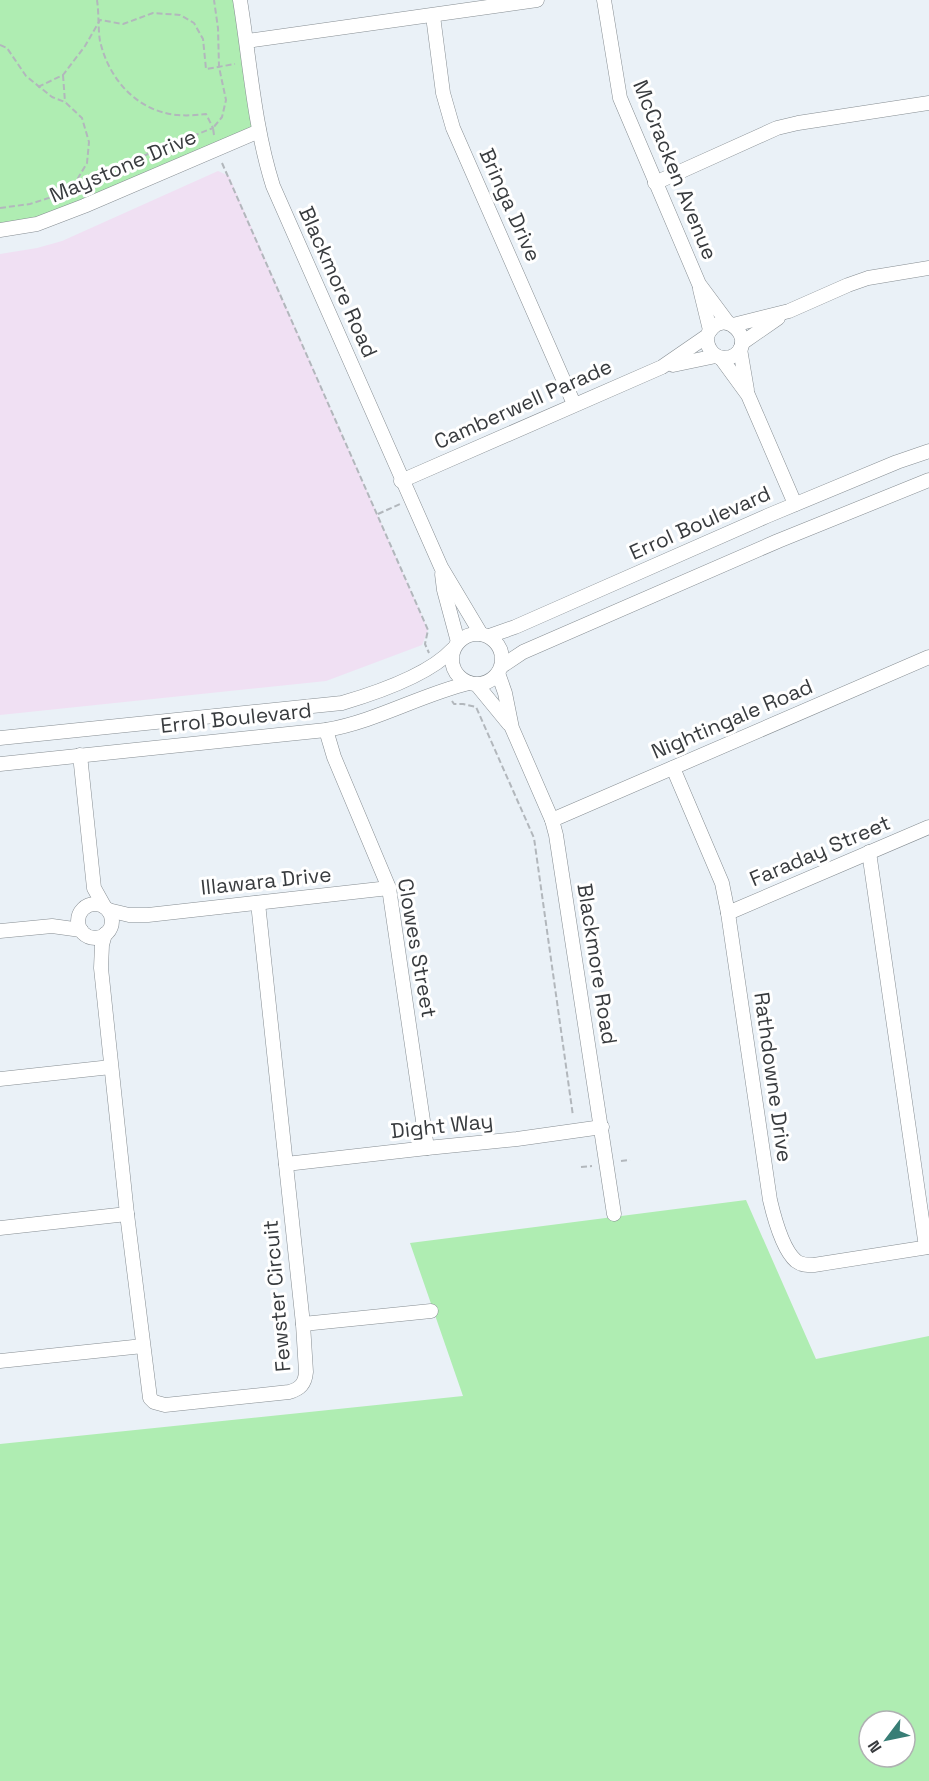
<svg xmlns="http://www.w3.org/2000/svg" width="929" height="1781" font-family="'Space Grotesk',sans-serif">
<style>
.education{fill:#f0e0f3}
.green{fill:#afedb2;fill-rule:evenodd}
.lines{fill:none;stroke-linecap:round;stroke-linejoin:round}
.minor-casing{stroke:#868d92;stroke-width:15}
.path{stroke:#b2b7bc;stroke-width:2;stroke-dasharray:6 3;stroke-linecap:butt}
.minor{stroke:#fff;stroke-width:14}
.labels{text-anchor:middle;stroke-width:6;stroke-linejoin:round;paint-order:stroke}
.street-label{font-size:21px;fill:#383b3e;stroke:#fff}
</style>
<rect width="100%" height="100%" fill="#eaf1f7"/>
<polygon class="education" points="218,171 229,176 428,630 422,645 326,681 0,715 0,254 37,248 62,241"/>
<g class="green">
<polygon points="0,0 240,0 259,131 84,206 0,230"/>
<path d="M746,1200L816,1359L929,1336V1781H0V1444L463,1396L410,1243ZM869,1721H905V1757H869Z"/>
</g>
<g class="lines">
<defs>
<g id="minor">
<path d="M240,0C250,62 254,126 273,186L441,567L481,634"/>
<polyline points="604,0 620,98 699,284 728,323"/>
<polyline points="433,16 443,93 453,128 574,404"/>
<polyline points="247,41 537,0"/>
<polyline points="655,183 777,128 798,123 929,103"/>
<polyline points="0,230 37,224 84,206 259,131"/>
<polyline points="700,289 710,330"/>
<polyline points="733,325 789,311 848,285 868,278 929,268"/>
<polyline points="742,343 778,318"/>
<polyline points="740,349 747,390"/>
<polyline points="721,358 748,395 795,504"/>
<polyline points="673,365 716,356"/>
<path d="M401,481L662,367L707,336C723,301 761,344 731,357C716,362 706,349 707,336"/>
<polyline points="442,574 444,590 458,642"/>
<circle cx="477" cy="659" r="25"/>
<polyline points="489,636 515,627 767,516 897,462 929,451"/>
<polyline points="502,666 523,652 778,541 929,480"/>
<polyline points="498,673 505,693 512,728 552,820 556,835 614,1214"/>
<polyline points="477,685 509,724"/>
<polyline points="326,730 334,757 389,888 427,1148"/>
<path d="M0,738L342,703C376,693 429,675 453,649"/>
<polyline points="80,755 94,888 104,906"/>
<path d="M0,764L326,730C377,721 420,695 469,683"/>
<path d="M673,768L722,883L728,913L770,1200C774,1217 782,1249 796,1261C801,1265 807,1265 814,1265L929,1247"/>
<polyline points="552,820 929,657"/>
<polyline points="869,852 926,1247"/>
<circle cx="95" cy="921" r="17"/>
<polyline points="108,910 129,915 148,915 389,888"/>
<polyline points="728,913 929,827"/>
<polyline points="0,931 52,926 81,930"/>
<path d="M105,934L102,945L101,968L127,1214L150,1398L154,1402L165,1405L289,1392C300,1389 305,1384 306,1372L303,1324L258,903"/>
<polyline points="0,1079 111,1067"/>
<polyline points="286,1164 427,1148 517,1139 602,1127"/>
<polyline points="0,1228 127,1214"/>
<polyline points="303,1324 431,1311"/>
<polyline points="0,1361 143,1346"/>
</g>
</defs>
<use href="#minor" class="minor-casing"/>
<g class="path">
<polyline points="0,45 7,48 26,76 52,97 65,102 82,118 89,142 87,163 78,178 81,187"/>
<polyline points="63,75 65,102"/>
<polyline points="38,87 63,75 85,46 100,20 123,24 153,13 180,15 194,23 203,39 206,69 235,64"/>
<polyline points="214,135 213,128 222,117 226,100 219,67 218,28 214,0"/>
<polyline points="222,163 428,630 425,644 429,653"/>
<path d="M0,208L30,204L61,194L150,153L213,128L206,114C197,115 187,116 178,115C138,112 109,80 100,41C98,30 99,13 97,0"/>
<polyline points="378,514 400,504"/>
<polyline points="452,701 454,704 463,704 476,707 534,838 573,1116"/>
<polyline points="621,1161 630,1160"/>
<polyline points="581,1167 592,1166"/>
</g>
<use href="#minor" class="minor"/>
</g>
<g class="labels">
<g class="street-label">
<text transform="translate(123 166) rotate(-23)" y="7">Maystone Drive</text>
<text transform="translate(675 170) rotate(68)" y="7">McCracken Avenue</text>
<text transform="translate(510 205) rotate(66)" y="7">Bringa Drive</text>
<text transform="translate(338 282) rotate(66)" y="7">Blackmore Road</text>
<text transform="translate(523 404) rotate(-24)" y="7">Camberwell Parade</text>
<text transform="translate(700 523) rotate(-24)" y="7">Errol Boulevard</text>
<text transform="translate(236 718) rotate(-6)" y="7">Errol Boulevard</text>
<text transform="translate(732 719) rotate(-23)" y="7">Nightingale Road</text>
<text transform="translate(820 851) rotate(-23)" y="7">Faraday Street</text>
<text transform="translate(266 881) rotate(-6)" y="7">Illawara Drive</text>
<text transform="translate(417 948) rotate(80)" y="7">Clowes Street</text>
<text transform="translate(597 964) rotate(81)" y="7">Blackmore Road</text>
<text transform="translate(773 1077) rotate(82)" y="7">Rathdowne Drive</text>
<text transform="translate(442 1126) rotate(-6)" y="7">Dight Way</text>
<text transform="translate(277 1296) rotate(-95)" y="7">Fewster Circuit</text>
</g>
</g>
<g transform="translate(887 1739) rotate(238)"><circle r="28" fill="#ffffff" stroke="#afb1b2" stroke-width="1.5"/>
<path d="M0-4.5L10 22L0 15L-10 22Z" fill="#387e76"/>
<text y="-9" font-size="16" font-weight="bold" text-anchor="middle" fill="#383b3e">N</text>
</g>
</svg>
